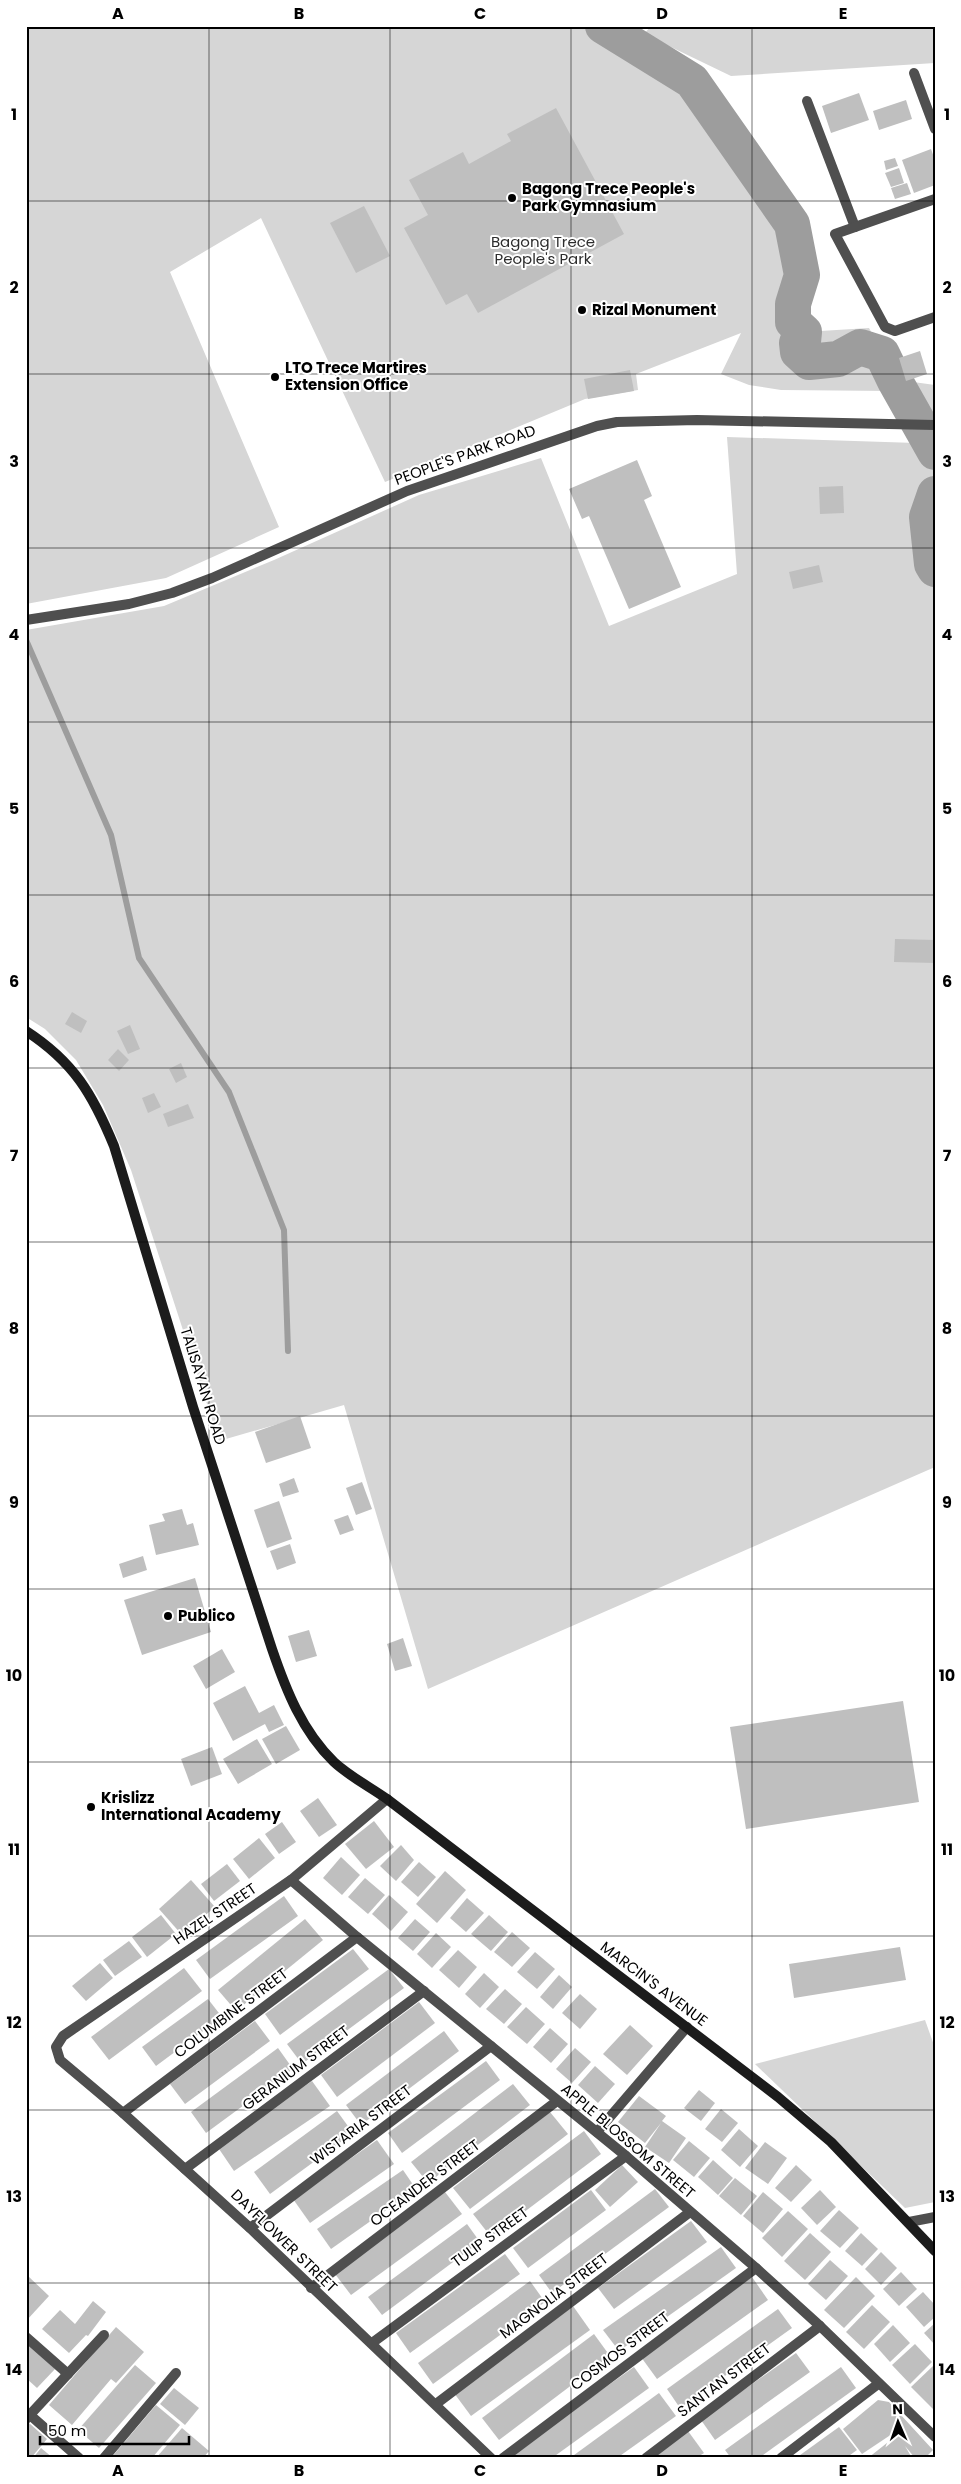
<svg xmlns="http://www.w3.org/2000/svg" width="961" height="2484" font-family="Poppins,sans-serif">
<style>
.green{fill:#d6d6d6}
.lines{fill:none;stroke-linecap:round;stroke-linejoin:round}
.stream{stroke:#9d9d9d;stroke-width:6}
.river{stroke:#9d9d9d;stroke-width:36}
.building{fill:#bfbfbf}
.minor{stroke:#4f4f4f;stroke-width:10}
.tertiary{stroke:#4f4f4f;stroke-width:10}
.secondary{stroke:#1c1c1c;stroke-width:10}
.grid{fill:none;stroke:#000;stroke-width:1;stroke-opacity:0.55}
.poi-dot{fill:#000;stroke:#fff;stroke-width:2}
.labels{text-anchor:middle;stroke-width:4;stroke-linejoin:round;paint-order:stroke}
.poi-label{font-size:15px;font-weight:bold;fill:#000;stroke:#fff;text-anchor:start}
.park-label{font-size:15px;fill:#2d2d2d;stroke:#fff}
.street-label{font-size:15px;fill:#000;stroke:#fff}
.neatline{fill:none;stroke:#000;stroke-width:2}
.grid-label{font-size:16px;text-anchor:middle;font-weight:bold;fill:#000}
</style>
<rect width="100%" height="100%" fill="#fff"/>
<g class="green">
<polygon points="26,26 603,26 692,81 792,224 802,275 793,304 793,322 804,332 869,328 881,350 906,381 935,385 935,441 890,391 781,390 749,385 721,374 741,333 636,374 638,390 585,399 385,482 261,218 170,272 279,527 166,578 26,604"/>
<polygon points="651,26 935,26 935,63 731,76 644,34"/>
<polygon points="727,437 916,443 935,460 935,486 923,518 929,564 935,576 935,1467 428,1689 344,1405 219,1441 131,1170 103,1105 76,1060 45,1029 26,1017 26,630 164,606 274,560 419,495 541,458 609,626 737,574"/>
<polygon points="925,2020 935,2048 935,2202 905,2208 755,2064"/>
</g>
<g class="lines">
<polyline class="stream" points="26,640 111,835 139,958 229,1092 284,1230 288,1351"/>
<g class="river">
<polyline points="603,26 692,81 792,224 802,275 793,304 793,322 804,332 803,342 797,343 798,352 809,362 838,359 860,347 882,354 895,381 935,452"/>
<polyline points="935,494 927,517 932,564 935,569"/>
</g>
</g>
<g class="building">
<polygon points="859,93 869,120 831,133 822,106"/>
<polygon points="906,100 912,119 879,130 873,111"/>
<polygon points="556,108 624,234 478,313 467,294 446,305 404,228 428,215 409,180 463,152 469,164 511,141 507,134"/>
<polygon points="931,149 935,160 935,185 914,193 902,160"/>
<polygon points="895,158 898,166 886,170 884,161"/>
<polygon points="899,168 904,183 891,187 885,173"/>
<polygon points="907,183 911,194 895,199 891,188"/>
<polygon points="364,206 390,256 356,273 330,223"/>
<polygon points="920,351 927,374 906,381 899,358"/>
<polygon points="630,370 634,391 588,399 584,379"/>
<polygon points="637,460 652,496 644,500 681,587 629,609 589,516 582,519 569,489"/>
<polygon points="843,486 844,513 820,514 819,487"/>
<polygon points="819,565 823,582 793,589 789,572"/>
<polygon points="895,939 935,940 935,963 894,962"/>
<polygon points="72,1012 87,1021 81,1033 65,1024"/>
<polygon points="130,1025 140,1049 128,1054 117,1031"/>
<polygon points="118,1049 129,1060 119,1071 108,1060"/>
<polygon points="181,1063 187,1077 176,1083 169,1069"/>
<polygon points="154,1093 161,1107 148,1113 142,1098"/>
<polygon points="188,1104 194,1118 168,1127 163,1114"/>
<polygon points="300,1416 311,1448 266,1463 255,1432"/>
<polygon points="294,1478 299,1492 283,1497 279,1484"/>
<polygon points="362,1482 372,1509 356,1515 346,1488"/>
<polygon points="279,1501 292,1539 267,1548 254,1510"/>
<polygon points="182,1509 187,1525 193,1523 199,1545 156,1555 149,1525 165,1521 162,1514"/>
<polygon points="348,1515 354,1530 340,1535 334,1520"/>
<polygon points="290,1544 296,1563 277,1570 270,1551"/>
<polygon points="143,1556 147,1570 123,1578 119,1564"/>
<polygon points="195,1578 211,1632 142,1655 124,1600"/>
<polygon points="309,1630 317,1656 296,1662 288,1636"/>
<polygon points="403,1638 412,1666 395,1671 387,1644"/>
<polygon points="222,1649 235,1672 206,1689 193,1666"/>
<polygon points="245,1686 259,1713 274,1705 284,1725 269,1732 265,1724 233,1741 213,1703"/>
<polygon points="903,1701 919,1802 746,1829 730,1727"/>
<polygon points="286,1726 300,1750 276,1764 262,1739"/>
<polygon points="257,1739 272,1764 238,1784 223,1759"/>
<polygon points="212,1747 222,1774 191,1786 181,1759"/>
<polygon points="318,1798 337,1825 319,1837 300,1811"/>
<polygon points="374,1821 394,1847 366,1869 345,1844"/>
<polygon points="282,1822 296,1842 279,1854 265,1834"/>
<polygon points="259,1838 275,1858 249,1879 233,1859"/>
<polygon points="401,1845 414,1860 396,1881 380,1866"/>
<polygon points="341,1857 360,1875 342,1895 323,1878"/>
<polygon points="419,1862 436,1877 418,1897 401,1882"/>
<polygon points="227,1864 240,1881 214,1901 201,1884"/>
<polygon points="445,1871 466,1890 437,1923 416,1904"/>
<polygon points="365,1878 385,1895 368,1914 348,1897"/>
<polygon points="191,1880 215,1907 182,1935 159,1909"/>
<polygon points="389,1895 408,1912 391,1931 372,1914"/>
<polygon points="284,1896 298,1916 210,1979 196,1960"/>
<polygon points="467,1898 484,1913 466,1932 450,1918"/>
<polygon points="161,1915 176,1934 147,1957 132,1937"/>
<polygon points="489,1915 508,1932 491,1951 471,1934"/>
<polygon points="305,1919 323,1940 236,2011 218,1990"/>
<polygon points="415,1919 430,1932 413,1951 398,1938"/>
<polygon points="512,1932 530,1948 512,1967 494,1952"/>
<polygon points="436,1933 451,1947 432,1968 417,1954"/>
<polygon points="129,1941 142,1957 115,1976 103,1960"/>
<polygon points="900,1947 906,1980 794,1998 789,1964"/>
<polygon points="353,1949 369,1969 280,2035 265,2014"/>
<polygon points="458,1950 477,1967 459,1988 439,1970"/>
<polygon points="535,1952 555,1969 537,1989 517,1972"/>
<polygon points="100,1963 113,1978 86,2001 72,1986"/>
<polygon points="184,1968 202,1991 109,2060 91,2037"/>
<polygon points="389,1969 404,1988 302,2064 287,2044"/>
<polygon points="484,1973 499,1987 480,2008 465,1994"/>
<polygon points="559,1975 572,1987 553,2009 540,1997"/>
<polygon points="505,1989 522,2004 504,2024 486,2009"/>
<polygon points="580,1994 597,2009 580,2029 562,2013"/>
<polygon points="208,1999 222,2017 156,2066 142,2047"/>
<polygon points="419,2002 435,2023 337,2097 321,2075"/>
<polygon points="526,2007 545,2024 527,2044 507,2027"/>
<polygon points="255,2021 270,2041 185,2104 170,2084"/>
<polygon points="630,2025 653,2046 627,2075 603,2054"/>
<polygon points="550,2028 568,2044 551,2063 533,2047"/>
<polygon points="444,2031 459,2051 361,2125 346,2105"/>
<polygon points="278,2048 293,2069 206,2133 191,2112"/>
<polygon points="575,2048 591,2062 572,2083 556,2069"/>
<polygon points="486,2061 500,2080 402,2153 388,2133"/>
<polygon points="595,2066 615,2084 598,2103 578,2085"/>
<polygon points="312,2081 330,2106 234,2171 217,2146"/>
<polygon points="513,2084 530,2105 428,2183 411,2162"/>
<polygon points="699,2090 715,2103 701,2121 684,2108"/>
<polygon points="639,2096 666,2116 662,2121 686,2138 669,2163 645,2147 661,2123 645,2143 618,2122"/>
<polygon points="721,2109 738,2123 722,2142 705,2129"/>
<polygon points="337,2111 353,2133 270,2194 254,2172"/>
<polygon points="550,2112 568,2134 470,2209 453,2188"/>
<polygon points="739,2129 758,2146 740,2167 721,2150"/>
<polygon points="584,2131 601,2154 491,2237 473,2214"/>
<polygon points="377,2140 394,2164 310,2223 293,2199"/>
<polygon points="689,2141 710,2158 694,2177 673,2160"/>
<polygon points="765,2142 787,2158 768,2184 745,2168"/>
<polygon points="713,2160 733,2178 718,2195 698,2177"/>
<polygon points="622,2165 638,2182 610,2207 595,2190"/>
<polygon points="796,2165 812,2180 791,2202 775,2188"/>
<polygon points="403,2170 416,2189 331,2249 317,2229"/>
<polygon points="735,2178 757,2196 741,2215 719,2196"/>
<polygon points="655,2189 669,2207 552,2293 539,2275"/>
<polygon points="591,2190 606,2210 528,2268 513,2248"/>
<polygon points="820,2190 836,2207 817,2225 801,2208"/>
<polygon points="445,2192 462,2214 351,2295 335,2274"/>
<polygon points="763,2192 783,2209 763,2233 743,2216"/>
<polygon points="839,2210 859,2228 840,2248 820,2231"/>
<polygon points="788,2211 808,2229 782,2257 762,2238"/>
<polygon points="691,2221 707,2242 614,2309 598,2288"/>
<polygon points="467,2224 480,2242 382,2315 368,2297"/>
<polygon points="810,2233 831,2252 805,2280 784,2261"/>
<polygon points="861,2233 878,2249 862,2266 845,2251"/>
<polygon points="721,2247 736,2268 619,2351 603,2330"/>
<polygon points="881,2252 897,2268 881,2285 865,2269"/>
<polygon points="505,2254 520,2274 410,2353 396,2333"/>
<polygon points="830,2260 848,2276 826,2300 808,2284"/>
<polygon points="901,2272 917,2289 899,2306 883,2289"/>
<polygon points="28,2276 49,2296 26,2321 26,2277"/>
<polygon points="752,2277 768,2300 657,2379 641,2357"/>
<polygon points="856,2277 875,2296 844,2328 824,2310"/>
<polygon points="530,2281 545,2302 433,2384 418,2363"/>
<polygon points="923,2292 935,2305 935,2317 924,2327 906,2307"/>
<polygon points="93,2301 106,2312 88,2336 86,2335 69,2353 42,2329 60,2310 75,2324"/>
<polygon points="872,2305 890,2322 864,2349 846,2332"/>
<polygon points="573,2306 590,2330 471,2416 454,2393"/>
<polygon points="778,2309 792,2328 680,2408 667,2389"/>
<polygon points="935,2323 935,2345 924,2333"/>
<polygon points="893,2325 910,2343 890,2362 874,2344"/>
<polygon points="116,2327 144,2352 116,2383 111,2379 72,2425 49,2405"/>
<polygon points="594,2334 610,2356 499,2440 482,2418"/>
<polygon points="26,2342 55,2369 37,2388 26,2378"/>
<polygon points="915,2344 932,2362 910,2384 892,2365"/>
<polygon points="796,2353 810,2372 715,2440 701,2420"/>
<polygon points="135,2365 156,2383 99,2448 78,2430"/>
<polygon points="933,2366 935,2367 935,2411 911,2387"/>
<polygon points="634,2367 649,2388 552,2458 518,2458 514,2452"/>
<polygon points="841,2367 856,2388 759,2458 731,2458 725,2450"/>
<polygon points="174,2388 199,2408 185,2425 160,2404"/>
<polygon points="659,2393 676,2416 617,2458 570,2458"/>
<polygon points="878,2400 889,2402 933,2450 925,2458 915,2458 905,2446 912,2458 868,2458 897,2435 895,2432 862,2454 843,2429"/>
<polygon points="156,2405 180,2425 152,2458 111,2458"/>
<polygon points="29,2423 47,2439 31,2458 26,2458 26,2426"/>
<polygon points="839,2427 857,2450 846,2458 796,2458"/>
<polygon points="182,2428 209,2451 203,2458 156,2458"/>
<polygon points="688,2431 704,2453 696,2458 651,2458"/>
<polygon points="41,2448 53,2458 33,2458"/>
</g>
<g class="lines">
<g class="minor">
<polyline points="914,73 935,129"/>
<polyline points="807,101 855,227"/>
<polyline points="935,199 835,234 885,327 895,331 935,317"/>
<polyline points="387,1799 291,1880 63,2036 56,2047 60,2060 123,2113 250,2228 491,2458"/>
<polyline points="291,1880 357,1937 626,2156 756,2268 820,2326 935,2437"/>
<polyline points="123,2113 357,1937"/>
<polyline points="597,2132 687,2027"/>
<polyline points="185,2169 424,1991"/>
<polyline points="909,2222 935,2217"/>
<polyline points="250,2228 491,2046"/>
<polyline points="311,2288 557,2101"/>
<polyline points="26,2337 68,2374"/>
<polyline points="372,2343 626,2156"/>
<polyline points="436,2404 690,2212"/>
<polyline points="30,2415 79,2458"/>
<polyline points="26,2419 104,2335"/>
<polyline points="104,2458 176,2373"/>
<polyline points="503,2458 756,2268"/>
<polyline points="646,2458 820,2326"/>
<polyline points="781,2458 878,2384"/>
</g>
<polyline class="tertiary" points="26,620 129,604 172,593 212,578 407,491 597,426 617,422 697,420 935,425"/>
<path class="secondary" d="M26,1031C74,1062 93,1095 114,1146L193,1407L272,1649C286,1690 302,1731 334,1762C349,1776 370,1787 387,1799L778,2097L831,2142L935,2251"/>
</g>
<path class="grid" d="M209,26V2458M390,26V2458M571,26V2458M752,26V2458M26,201H935M26,374H935M26,548H935M26,722H935M26,895H935M26,1068H935M26,1242H935M26,1416H935M26,1589H935M26,1762H935M26,1936H935M26,2110H935M26,2283H935"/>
<g class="poi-dot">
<circle cx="512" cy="198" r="5"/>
<circle cx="582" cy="310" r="5"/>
<circle cx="275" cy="377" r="5"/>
<circle cx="168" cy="1616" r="5"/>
<circle cx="91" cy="1807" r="5"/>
</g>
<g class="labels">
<g class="poi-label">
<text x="522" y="194">Bagong Trece People's<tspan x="522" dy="17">Park Gymnasium</tspan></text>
<text x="592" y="315">Rizal Monument</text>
<text x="285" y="373">LTO Trece Martires<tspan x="285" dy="17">Extension Office</tspan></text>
<text x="178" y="1621">Publico</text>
<text x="101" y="1803">Krislizz<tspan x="101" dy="17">International Academy</tspan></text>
</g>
<g class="park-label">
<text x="543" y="247">Bagong Trece<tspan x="543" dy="17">People's Park</tspan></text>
</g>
<g class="street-label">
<text transform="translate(465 455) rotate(-20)" y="5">PEOPLE'S PARK ROAD</text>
<text transform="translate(203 1386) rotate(73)" y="5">TALISAYAN ROAD</text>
<text transform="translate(215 1914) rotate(-34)" y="5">HAZEL STREET</text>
<text transform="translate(654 1984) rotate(37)" y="5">MARCIN'S AVENUE</text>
<text transform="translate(231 2013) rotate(-37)" y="5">COLUMBINE STREET</text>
<text transform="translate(296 2068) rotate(-37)" y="5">GERANIUM STREET</text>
<text transform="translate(361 2125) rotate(-37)" y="5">WISTARIA STREET</text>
<text transform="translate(628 2141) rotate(40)" y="5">APPLE BLOSSOM STREET</text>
<text transform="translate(425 2183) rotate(-37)" y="5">OCEANDER STREET</text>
<text transform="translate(490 2237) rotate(-36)" y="5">TULIP STREET</text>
<text transform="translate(284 2241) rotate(44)" y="5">DAYFLOWER STREET</text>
<text transform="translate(554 2296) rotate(-37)" y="5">MAGNOLIA STREET</text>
<text transform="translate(620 2351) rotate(-37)" y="5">COSMOS STREET</text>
<text transform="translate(724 2380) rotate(-37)" y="5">SANTAN STREET</text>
</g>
</g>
<rect width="961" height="2484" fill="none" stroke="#ffffff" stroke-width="55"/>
<g transform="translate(898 2422) rotate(358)" stroke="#ffffff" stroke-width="4" paint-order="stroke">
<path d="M0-4L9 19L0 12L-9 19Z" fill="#000000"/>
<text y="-8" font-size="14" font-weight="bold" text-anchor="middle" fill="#000000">N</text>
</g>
<path d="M40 2436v8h149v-8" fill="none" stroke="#000000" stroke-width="2.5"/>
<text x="48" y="2436" font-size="15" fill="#000000" stroke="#ffffff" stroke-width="4" paint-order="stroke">50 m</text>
<rect x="28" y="28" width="906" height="2428" class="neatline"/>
<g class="grid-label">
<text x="118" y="19">A</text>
<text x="299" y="19">B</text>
<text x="480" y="19">C</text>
<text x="662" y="19">D</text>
<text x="843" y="19">E</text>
<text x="14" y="120">1</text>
<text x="947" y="120">1</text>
<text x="14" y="293">2</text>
<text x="947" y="293">2</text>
<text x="14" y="467">3</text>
<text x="947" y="467">3</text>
<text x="14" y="640">4</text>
<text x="947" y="640">4</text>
<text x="14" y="814">5</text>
<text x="947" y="814">5</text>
<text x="14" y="987">6</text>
<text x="947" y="987">6</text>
<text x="14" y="1161">7</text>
<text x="947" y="1161">7</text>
<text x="14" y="1334">8</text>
<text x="947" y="1334">8</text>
<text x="14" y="1508">9</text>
<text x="947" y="1508">9</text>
<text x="14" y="1681">10</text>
<text x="947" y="1681">10</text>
<text x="14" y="1855">11</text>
<text x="947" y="1855">11</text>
<text x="14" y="2028">12</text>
<text x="947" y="2028">12</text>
<text x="14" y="2202">13</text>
<text x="947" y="2202">13</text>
<text x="14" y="2375">14</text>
<text x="947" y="2375">14</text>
<text x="118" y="2476">A</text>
<text x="299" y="2476">B</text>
<text x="480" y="2476">C</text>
<text x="662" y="2476">D</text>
<text x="843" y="2476">E</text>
</g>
</svg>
